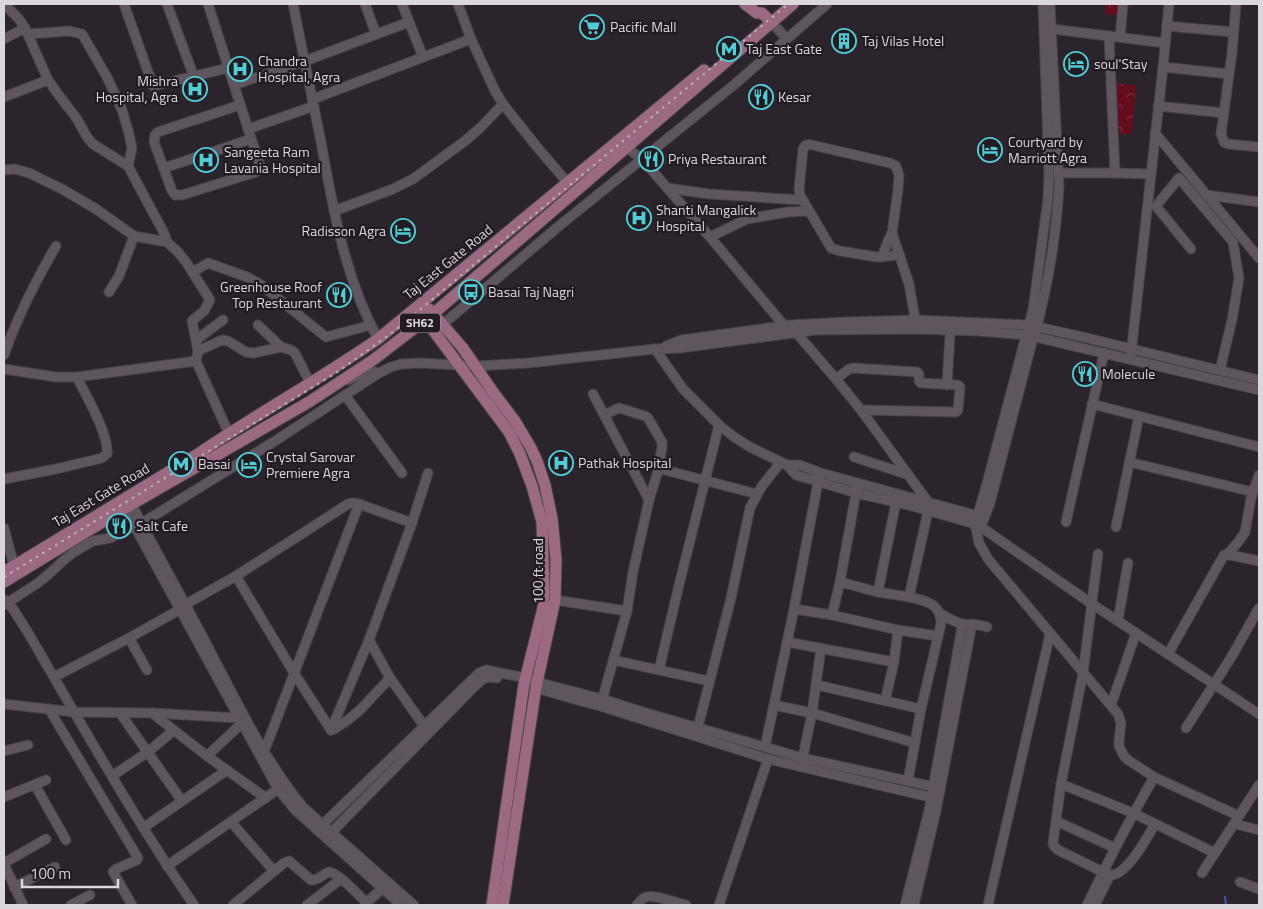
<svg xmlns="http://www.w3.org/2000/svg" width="1263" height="909" font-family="'Titillium Web',sans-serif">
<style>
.park{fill:url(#park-crowns)}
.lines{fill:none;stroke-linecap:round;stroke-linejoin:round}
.stream{stroke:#4e55a2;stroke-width:2}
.minor-casing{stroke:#484248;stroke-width:11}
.major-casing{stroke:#484248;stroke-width:13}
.minor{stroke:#5e555e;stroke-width:9}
.major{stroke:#9c6982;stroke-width:11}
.rail{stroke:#b9b3b9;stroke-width:2;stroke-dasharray:2.5 5;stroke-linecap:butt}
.labels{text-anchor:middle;stroke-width:4.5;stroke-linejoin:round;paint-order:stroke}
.shield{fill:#221b22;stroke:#a49fa4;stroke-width:1}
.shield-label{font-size:12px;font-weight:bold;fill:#dcd7dc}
.poi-label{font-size:14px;fill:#dcd7dc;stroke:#221b22;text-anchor:start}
.street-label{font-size:14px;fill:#dcd7dc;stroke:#221b22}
</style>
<defs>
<pattern id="park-crowns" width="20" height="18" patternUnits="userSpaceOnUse" patternTransform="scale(1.25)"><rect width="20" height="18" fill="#630c1e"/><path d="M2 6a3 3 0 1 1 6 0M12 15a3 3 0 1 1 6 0" fill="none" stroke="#792f3e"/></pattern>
</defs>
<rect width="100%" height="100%" fill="#2c242c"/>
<g class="park">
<polygon points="1106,4 1120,4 1119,15 1105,14"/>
<polygon points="1117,83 1136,86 1132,134 1119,134"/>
</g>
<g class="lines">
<polyline class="stream" points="1225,897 1226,905"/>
<defs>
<g id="minor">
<polyline points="4,4 19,19 25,28 48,80 58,94 77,119 87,137 93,144 128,166 164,233 167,242"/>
<polyline points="124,4 153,86 228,68"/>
<polyline points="167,4 194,77"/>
<polyline points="208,4 260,166 259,170 256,172 182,195 175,195 172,191 154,142 155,135 158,132 240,105"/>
<path d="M293,4C302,50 312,96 321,142C333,209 345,278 378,339"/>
<polyline points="365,4 376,34"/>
<polyline points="402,4 423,57"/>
<polyline points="458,4 471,39 495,91 503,104 537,147 567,182"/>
<polyline points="1043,4 1049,173 1048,199 1033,309 986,487 975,524 979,543 988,559 1118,714 1121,723 1119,741 1119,746 1124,756 1128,760 1154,777 1239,816"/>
<polyline points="1236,4 1232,53 1221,134 1224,142 1228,144 1259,147"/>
<polyline points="771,22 787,39"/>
<polyline points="1167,26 1233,32"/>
<polyline points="1052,29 1165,43"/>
<polyline points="29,34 69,31 82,34 85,39 108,79 122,110 128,130 132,148 128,166"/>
<polyline points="1109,36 1115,173"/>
<polyline points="1120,37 1123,4"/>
<polyline points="4,39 25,28"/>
<polyline points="1163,67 1229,74"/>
<polyline points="234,85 305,61 409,22"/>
<polyline points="4,97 48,80"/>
<polyline points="313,99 471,39"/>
<polyline points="1158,106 1224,113"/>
<polyline points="248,129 314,106"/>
<polyline points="1155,133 1259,258"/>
<polyline points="626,147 642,159 715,243 787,329"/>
<polyline points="164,168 251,139"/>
<polyline points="4,170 15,169 29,173 62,189 96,209 134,236 167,242 178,252 186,262 210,300 204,311 192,321 198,351 196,361 229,434"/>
<polyline points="1059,173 1115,173 1151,174"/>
<polyline points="667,188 709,194 802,200"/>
<polyline points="1206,195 1259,202"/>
<polyline points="334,211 393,189 413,179 465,141 480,128 503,104"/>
<polyline points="710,237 747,219 788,212 808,211"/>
<polyline points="1191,249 1156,206 1179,178 1233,242 1239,278 1232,320 1220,370"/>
<path d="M900,255L877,257L840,251L831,248L800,195L799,189L803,149C805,145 808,144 812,145L890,163L896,166L899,175L898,190L892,233L909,284L916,324"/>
<polyline points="882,257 888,241 892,233"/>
<polyline points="193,272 208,263 247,277 260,284 326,337 371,325"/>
<polyline points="109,292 119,276 134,236"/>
<polyline points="258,325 281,347 291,350 295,353 310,383"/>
<polyline points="442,325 559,226 735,84 827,4"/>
<polyline points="793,329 836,379 861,410 928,502 928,511 909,597"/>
<polyline points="196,340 223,320"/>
<polyline points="666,346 681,340 789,325 847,322 916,320 1029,325 1087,338 1259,380"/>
<polyline points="655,349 683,389 719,425 734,437 750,447 787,465 796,475 856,493 912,506 975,524 981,527 1092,604 1259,714"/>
<polyline points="198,351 222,340 228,341 246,352 253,353 281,347"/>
<polyline points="1131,354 1163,67 1169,4"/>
<path d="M4,355C18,315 35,282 56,246"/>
<polyline points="4,369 56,377 77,377 196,361"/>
<polyline points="836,379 849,369 853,368 917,372 919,374 919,381 921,383 958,385 960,387 958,410 956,412 861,410"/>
<polyline points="348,380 372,371 379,373"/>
<polyline points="947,385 950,335"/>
<polyline points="593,394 649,500"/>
<polyline points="345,395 402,473"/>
<polyline points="1092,404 1259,447"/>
<polyline points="604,415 619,408 645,416 648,418 662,442 662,447 658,471"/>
<polyline points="854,457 906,474"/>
<polyline points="1129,462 1253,492"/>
<polyline points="787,465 799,465 821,473 982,517"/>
<path d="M4,479L56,469L102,458L107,454C109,434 86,396 77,377"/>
<path d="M129,499C154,549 182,597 208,647C237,702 263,758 303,807L414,905"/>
<polyline points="121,504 135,527 278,789 295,810 401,905"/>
<polyline points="1066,522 1104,353"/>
<path d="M981,527L990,503L1033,338C1039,323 1041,308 1045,292C1052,258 1057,223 1059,187L1050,4"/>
<polyline points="1116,527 1139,416"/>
<polyline points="4,528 14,566"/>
<path d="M1098,554L1083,673L1061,784L1053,843L1054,846L1058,850L1103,872C1104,872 1109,875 1110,875C1127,876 1148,836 1155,824"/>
<polyline points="1227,555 1239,541 1245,532 1251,498 1259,475"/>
<polyline points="236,576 294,673 331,730"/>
<path d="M840,582C853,585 865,589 878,592C893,595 923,597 934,606C940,611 941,618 941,624L921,709L908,781"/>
<polyline points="878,592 896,502"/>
<path d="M5,600L13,609L27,631C81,723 133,817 194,905"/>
<polyline points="555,600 627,611"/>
<polyline points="186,604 236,576 348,504 353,503 359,504 412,523"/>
<polyline points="4,605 38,583 50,573 65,559 74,552 93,541 110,538 142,523 275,441 379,373 391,367 401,364 420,363 476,366 528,363 655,349 680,348 816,330 917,329 978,331 1027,335 1259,390"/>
<polyline points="794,609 832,615 898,630 938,636"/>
<path d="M939,613C946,617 954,622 962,624C971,625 979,624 987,627"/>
<polyline points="832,615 840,582 856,493 858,488"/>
<polyline points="1118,620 1128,563"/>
<polyline points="129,638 147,670"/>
<polyline points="369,640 390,678 427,730"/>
<polyline points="787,642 894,662"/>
<polyline points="1168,654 1224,555 1230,555 1259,561"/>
<polyline points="613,660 709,681"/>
<polyline points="659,670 679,585 719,425"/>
<polyline points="54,677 129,638 179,610"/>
<polyline points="817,685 921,709"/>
<polyline points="536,688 581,701 600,706 768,759 938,799"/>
<polyline points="885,701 894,662 898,630"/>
<polyline points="4,704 74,712 152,713 238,718"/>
<polyline points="601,704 627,611 633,572 649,500 658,471 661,469 757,494"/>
<polyline points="774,705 812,713 915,743"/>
<polyline points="1111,705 1136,633"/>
<polyline points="49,709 138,858 137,860 116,869 113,872 132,905"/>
<polyline points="120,713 182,801"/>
<polyline points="152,713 207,756 266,798"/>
<polyline points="698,727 731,598 750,508 762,486 781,462"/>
<polyline points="1186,728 1232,656 1259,608"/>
<polyline points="331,730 369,640 412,523 428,473"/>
<polyline points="331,730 334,729 348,720 360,710 390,678"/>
<polyline points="765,747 794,609 818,482 821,473"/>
<polyline points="4,751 28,745"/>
<polyline points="264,752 359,504"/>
<polyline points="207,756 241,724"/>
<polyline points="802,761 812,713 821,648"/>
<polyline points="112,776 148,752 174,730"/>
<polyline points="1061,784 1133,813 1215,853"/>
<polyline points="35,785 66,840"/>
<polyline points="4,797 46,780"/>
<polyline points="1056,821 1115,848"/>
<polyline points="231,822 274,871"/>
<polyline points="1235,824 1259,830"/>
<polyline points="143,828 227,770"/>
<polyline points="317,830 479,673 486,670 526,678 537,682 602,699 646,713 803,758 908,781 934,787 940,789"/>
<path d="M326,838L472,689C482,680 483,675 497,678"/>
<polyline points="4,863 46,839"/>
<polyline points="4,864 23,905"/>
<polyline points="167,866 278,789"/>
<polyline points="1202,873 1259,785"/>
<polyline points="1240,882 1259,889"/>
<polyline points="14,887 55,867"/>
<polyline points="366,903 382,889"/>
<polyline points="71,905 90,895"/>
<path d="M233,905L284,863L289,861L311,880C320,880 321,875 329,872C335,870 363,899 368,905"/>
<polyline points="307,905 341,879"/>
<path d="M637,905C640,902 642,898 646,897C655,894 676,903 686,905"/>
<polyline points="719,905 768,759"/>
<polyline points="905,905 929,810 961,633 962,624"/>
<polyline points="914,905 936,811 972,624"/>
<polyline points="988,905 1050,634"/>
<path d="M1087,905C1108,861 1130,819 1154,777"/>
<polyline points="1095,905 1110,875"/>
</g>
<g id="major">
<polyline points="745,4 757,13 762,13 771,22"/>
<polyline points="429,309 462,347 469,357 493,392 515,421 531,448 537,461 545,485 552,518 556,559 555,600 536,687 503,905"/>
<polyline points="421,314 509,432 520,454 532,486 542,522 544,590 543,608 524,684 492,905"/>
<path d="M4,572L198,454C257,414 320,379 378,339L704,70"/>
<polyline points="4,582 132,504 309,402 373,360 433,314 793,4"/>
</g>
</defs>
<use href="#minor" class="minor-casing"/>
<use href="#major" class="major-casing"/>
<use href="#minor" class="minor"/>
<use href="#major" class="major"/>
<polyline class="rail" points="4,577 339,371 393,332 788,4"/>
</g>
<defs>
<symbol id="supermarket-ring" viewBox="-11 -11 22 22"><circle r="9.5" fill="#221b22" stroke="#51ccd4" stroke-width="1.5"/><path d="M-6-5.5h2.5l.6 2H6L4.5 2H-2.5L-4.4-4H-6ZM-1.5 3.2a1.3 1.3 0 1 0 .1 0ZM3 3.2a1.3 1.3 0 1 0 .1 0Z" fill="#51ccd4"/></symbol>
<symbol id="building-ring" viewBox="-11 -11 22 22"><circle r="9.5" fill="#221b22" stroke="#51ccd4" stroke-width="1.5"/><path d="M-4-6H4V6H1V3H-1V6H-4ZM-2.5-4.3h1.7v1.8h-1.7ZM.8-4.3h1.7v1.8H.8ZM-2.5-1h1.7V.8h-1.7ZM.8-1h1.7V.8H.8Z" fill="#51ccd4"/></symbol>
<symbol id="metro-ring" viewBox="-11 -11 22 22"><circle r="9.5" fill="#221b22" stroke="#51ccd4" stroke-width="1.5"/><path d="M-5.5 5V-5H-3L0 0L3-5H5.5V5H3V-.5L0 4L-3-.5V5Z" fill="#51ccd4"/></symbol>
<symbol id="hotel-ring" viewBox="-11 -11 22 22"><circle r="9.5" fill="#221b22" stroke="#51ccd4" stroke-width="1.5"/><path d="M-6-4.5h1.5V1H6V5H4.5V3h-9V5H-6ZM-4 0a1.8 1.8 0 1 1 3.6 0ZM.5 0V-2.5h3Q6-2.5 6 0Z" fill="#51ccd4"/></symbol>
<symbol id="hospital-ring" viewBox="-11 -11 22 22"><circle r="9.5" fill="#221b22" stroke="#51ccd4" stroke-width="1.5"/><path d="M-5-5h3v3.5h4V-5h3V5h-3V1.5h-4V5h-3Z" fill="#51ccd4"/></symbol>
<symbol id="restaurant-ring" viewBox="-11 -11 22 22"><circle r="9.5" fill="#221b22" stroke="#51ccd4" stroke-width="1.5"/><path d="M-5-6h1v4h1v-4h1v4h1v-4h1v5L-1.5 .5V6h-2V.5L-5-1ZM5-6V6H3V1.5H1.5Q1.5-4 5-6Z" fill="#51ccd4"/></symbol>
<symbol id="bus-ring" viewBox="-11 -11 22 22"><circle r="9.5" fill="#221b22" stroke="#51ccd4" stroke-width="1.5"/><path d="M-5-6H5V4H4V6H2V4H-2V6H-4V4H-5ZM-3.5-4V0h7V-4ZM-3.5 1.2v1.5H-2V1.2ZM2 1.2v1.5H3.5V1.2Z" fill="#51ccd4"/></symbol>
</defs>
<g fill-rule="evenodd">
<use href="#supermarket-ring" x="578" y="13" width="28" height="28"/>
<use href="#building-ring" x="830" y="27" width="28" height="28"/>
<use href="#metro-ring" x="715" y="35" width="28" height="28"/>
<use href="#hotel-ring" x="1062" y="50" width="28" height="28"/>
<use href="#hospital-ring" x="226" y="55" width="28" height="28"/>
<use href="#hospital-ring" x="181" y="75" width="28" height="28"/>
<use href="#restaurant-ring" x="747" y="83" width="28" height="28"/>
<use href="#hotel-ring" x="976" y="136" width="28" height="28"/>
<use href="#restaurant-ring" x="637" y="145" width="28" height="28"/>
<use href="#hospital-ring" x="192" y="146" width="28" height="28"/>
<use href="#hospital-ring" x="625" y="204" width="28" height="28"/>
<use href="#hotel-ring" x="389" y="217" width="28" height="28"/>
<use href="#bus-ring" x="457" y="278" width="28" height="28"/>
<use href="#restaurant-ring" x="325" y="281" width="28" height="28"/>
<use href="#restaurant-ring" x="1071" y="360" width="28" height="28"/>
<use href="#hospital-ring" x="547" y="449" width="28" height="28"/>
<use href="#metro-ring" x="167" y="450" width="28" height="28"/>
<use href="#hotel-ring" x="235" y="451" width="28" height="28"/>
<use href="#restaurant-ring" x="105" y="512" width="28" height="28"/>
</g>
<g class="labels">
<rect class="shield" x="400" y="313.5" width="40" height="19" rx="4"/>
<g class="shield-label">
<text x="420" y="327">SH62</text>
</g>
<g class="poi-label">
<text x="610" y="32">Pacific Mall</text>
<text x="862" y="46">Taj Vilas Hotel</text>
<text x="746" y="54">Taj East Gate</text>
<text x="258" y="66">Chandra<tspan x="258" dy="16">Hospital, Agra</tspan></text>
<text x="1094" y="69">soul'Stay</text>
<text x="178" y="86" text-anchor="end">Mishra<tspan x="178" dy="16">Hospital, Agra</tspan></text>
<text x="778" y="102">Kesar</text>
<text x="1008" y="147">Courtyard by<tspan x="1008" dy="16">Marriott Agra</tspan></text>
<text x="224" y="157">Sangeeta Ram<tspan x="224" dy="16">Lavania Hospital</tspan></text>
<text x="668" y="164">Priya Restaurant</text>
<text x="656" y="215">Shanti Mangalick<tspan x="656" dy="16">Hospital</tspan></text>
<text x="386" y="236" text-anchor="end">Radisson Agra</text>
<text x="322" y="292" text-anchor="end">Greenhouse Roof<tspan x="322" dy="16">Top Restaurant</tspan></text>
<text x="488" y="297">Basai Taj Nagri</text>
<text x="1102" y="379">Molecule</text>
<text x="266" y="462">Crystal Sarovar<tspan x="266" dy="16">Premiere Agra</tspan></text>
<text x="578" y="468">Pathak Hospital</text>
<text x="198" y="469">Basai</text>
<text x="136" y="531">Salt Cafe</text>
</g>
<g class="street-label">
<text transform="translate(448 262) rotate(-39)" y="5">Taj East Gate Road</text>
<text transform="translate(101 495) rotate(-31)" y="5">Taj East Gate Road</text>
<text transform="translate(538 571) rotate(-90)" y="5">100 ft road</text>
</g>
</g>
<rect width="1263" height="909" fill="none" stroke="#dcd7dc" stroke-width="10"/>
<path d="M22 879v8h96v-8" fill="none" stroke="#dcd7dc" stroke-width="2.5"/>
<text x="30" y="879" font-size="15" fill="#dcd7dc" stroke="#221b22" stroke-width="4" paint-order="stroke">100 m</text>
</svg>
